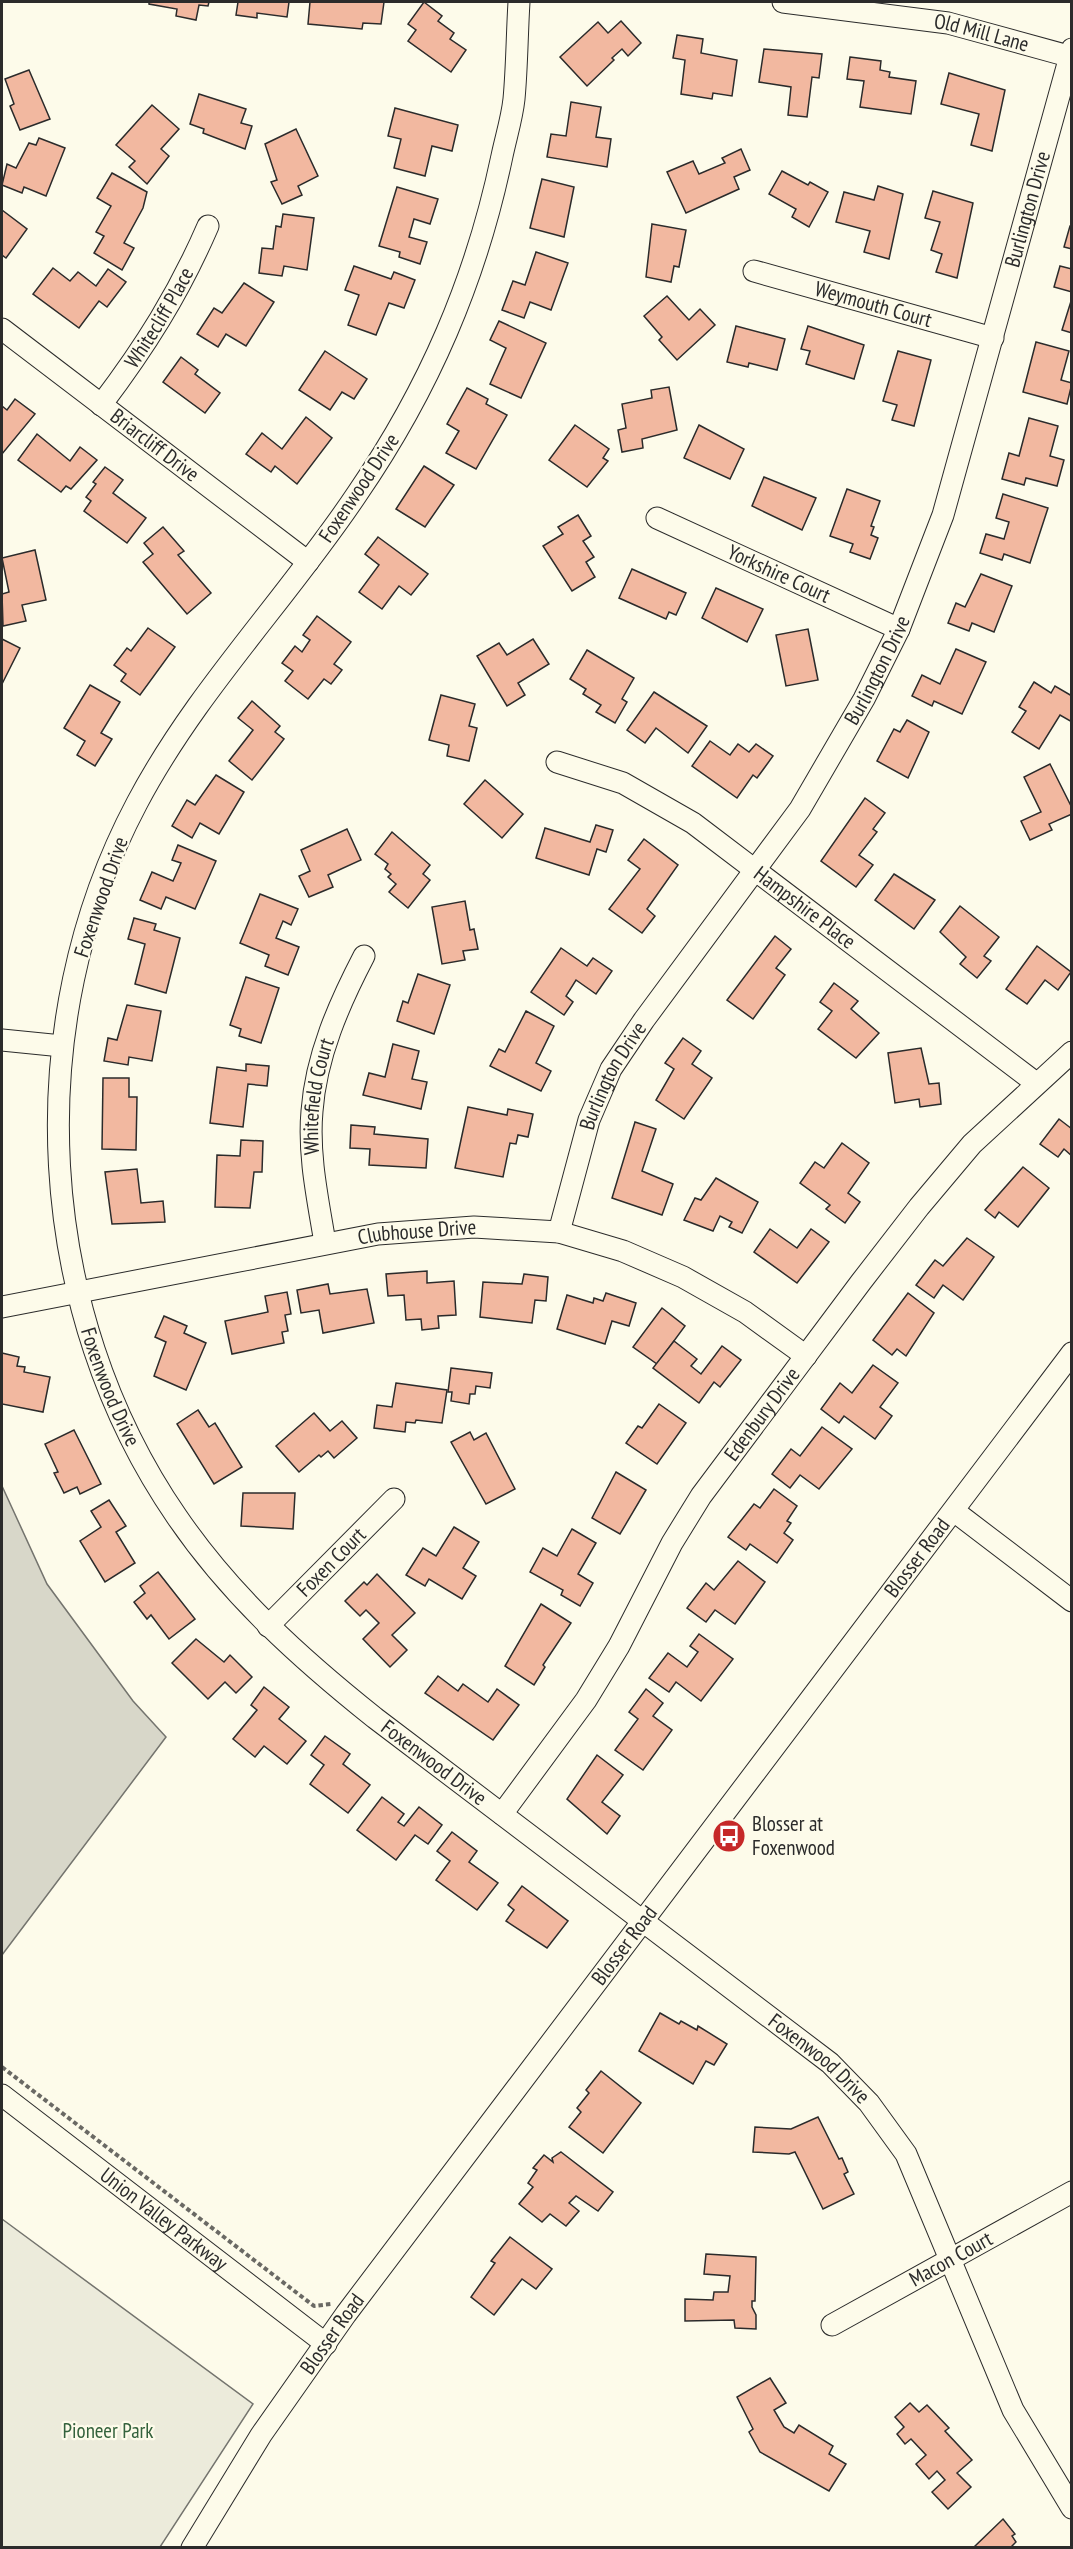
<svg xmlns="http://www.w3.org/2000/svg" width="1073" height="2549" font-family="'PT Sans Narrow',sans-serif">
<style>
.green{fill:#ecebdb;stroke:#74746e;stroke-width:1.5}
.water{fill:#d8d7c9;stroke:#74746e;stroke-width:1.5}
.building{fill:#f2b8a0;stroke:#2b2b2b;stroke-width:1.5}
.lines{fill:none;stroke-linecap:round;stroke-linejoin:round}
.minor-casing{stroke:#2b2b2b;stroke-width:23}
.path{stroke:#6a6964;stroke-width:4;stroke-dasharray:4.5 3;stroke-linecap:butt}
.minor{stroke:#fdfbea;stroke-width:21}
.labels{text-anchor:middle;stroke-width:4.5;stroke-linejoin:round;paint-order:stroke}
.street-label{font-size:21px;fill:#2b2b2b;stroke:#fdfbea}
.poi-label{font-size:21px;fill:#2b2b2b;stroke:#fdfbea;text-anchor:start}
.park-label{font-size:21px;fill:#34623c;stroke:#fdfbea}
</style>
<rect width="100%" height="100%" fill="#fdfbea"/>
<polygon class="green" points="2,2219 253,2404 160,2547 2,2547"/>
<polygon class="water" points="2,1486 47,1584 133,1701 166,1737 2,1955"/>
<g class="building">
<polygon points="149,2 209,2 208,6 199,5 196,20 176,16 177,9 149,4"/>
<polygon points="238,2 289,2 287,17 257,13 257,18 236,15"/>
<polygon points="310,2 384,2 381,24 363,23 362,29 308,24"/>
<polygon points="424,2 442,16 438,21 454,33 450,39 466,50 451,72 408,41 416,30 408,24"/>
<polygon points="621,21 641,43 628,56 622,49 612,58 614,60 587,86 560,57 598,22 608,33"/>
<polygon points="677,35 703,39 701,53 737,60 732,96 713,93 712,99 681,94 685,60 673,58"/>
<polygon points="764,49 822,54 819,78 812,77 807,117 788,115 791,87 759,82"/>
<polygon points="850,57 881,61 880,70 890,72 889,77 916,81 911,114 860,107 864,81 847,79"/>
<polygon points="29,70 50,119 20,130 10,106 14,104 5,79"/>
<polygon points="949,73 1005,90 992,151 971,145 979,114 941,104"/>
<polygon points="199,94 246,109 241,123 252,126 245,149 203,133 204,129 190,124"/>
<polygon points="571,102 601,107 596,137 611,139 607,167 547,157 551,134 566,136"/>
<polygon points="152,105 179,129 161,149 169,156 147,184 129,167 135,161 116,145"/>
<polygon points="395,108 458,125 452,151 432,146 425,176 394,168 401,139 388,136"/>
<polygon points="296,129 318,176 298,186 302,195 282,204 271,182 277,180 265,144"/>
<polygon points="39,138 65,148 46,196 24,187 22,193 2,185 7,164 16,168 29,143 36,145"/>
<polygon points="741,149 750,170 734,177 739,189 686,213 667,172 693,161 699,174 725,163 722,158"/>
<polygon points="782,171 808,185 810,182 828,192 809,227 792,217 796,209 769,194"/>
<polygon points="112,173 147,192 143,208 124,243 134,248 122,270 94,253 104,236 96,232 111,206 97,198"/>
<polygon points="542,179 574,187 564,237 530,228"/>
<polygon points="878,186 903,194 889,259 864,252 870,231 836,222 844,192 874,200"/>
<polygon points="397,187 438,199 430,224 414,219 409,237 427,242 420,264 399,257 400,252 379,246"/>
<polygon points="933,191 973,203 957,278 936,272 942,254 931,250 940,222 925,218"/>
<polygon points="2,210 27,229 6,258 2,255"/>
<polygon points="283,214 314,218 307,270 284,266 282,276 259,273 262,248 273,249 276,226 281,227"/>
<polygon points="652,224 686,230 679,267 674,266 671,282 646,277"/>
<polygon points="1070,226 1072,226 1072,249 1064,247"/>
<polygon points="536,252 568,263 551,310 530,302 524,318 502,310 513,281 525,285"/>
<polygon points="354,266 391,279 394,272 415,280 404,308 389,303 376,335 348,325 359,295 345,290"/>
<polygon points="1060,266 1072,269 1072,292 1054,287"/>
<polygon points="53,268 70,281 78,272 96,286 108,269 126,282 107,307 99,301 79,328 33,294"/>
<polygon points="244,283 274,302 246,346 226,334 218,347 197,334 214,308 222,313"/>
<polygon points="667,296 689,320 700,309 715,325 677,360 659,340 662,337 644,316"/>
<polygon points="1072,298 1072,333 1062,330"/>
<polygon points="499,321 546,343 521,398 490,384 506,348 490,340"/>
<polygon points="736,326 785,339 777,370 749,363 748,367 727,362"/>
<polygon points="808,326 864,345 854,379 806,364 810,351 801,349"/>
<polygon points="1036,342 1069,351 1061,380 1072,383 1067,404 1023,392"/>
<polygon points="325,351 367,379 354,399 342,392 330,410 299,390"/>
<polygon points="898,351 931,360 914,426 892,420 897,405 883,401"/>
<polygon points="181,357 198,370 195,374 220,393 205,413 163,382"/>
<polygon points="669,387 677,430 642,439 643,448 622,452 618,430 626,428 622,404 652,398 651,390"/>
<polygon points="467,388 488,399 486,404 507,415 476,469 446,453 459,431 447,424"/>
<polygon points="15,399 35,414 2,454 2,406 7,410"/>
<polygon points="306,417 332,438 297,484 275,466 271,472 246,454 262,433 282,449"/>
<polygon points="1029,418 1058,426 1050,456 1064,460 1057,486 1026,478 1024,485 1002,479 1009,453 1019,456"/>
<polygon points="575,425 609,449 603,458 608,461 587,487 549,460"/>
<polygon points="699,425 744,449 730,479 684,458"/>
<polygon points="37,434 70,461 80,447 97,460 71,489 66,486 61,492 18,460"/>
<polygon points="424,466 454,485 425,527 396,509"/>
<polygon points="105,467 123,480 113,493 146,518 127,543 84,511 91,501 86,497 96,484 93,482"/>
<polygon points="764,477 816,498 802,530 752,506"/>
<polygon points="847,489 880,501 871,526 874,527 871,535 878,538 870,559 850,552 853,544 830,536"/>
<polygon points="1003,494 1048,508 1030,563 1004,554 1002,560 980,553 986,534 1004,539 1009,522 996,518"/>
<polygon points="578,515 591,536 583,541 594,557 586,562 595,577 572,591 543,546 563,534 558,527"/>
<polygon points="163,527 184,551 178,555 211,593 187,614 143,562 153,554 144,543"/>
<polygon points="378,537 428,574 411,595 399,586 382,609 359,592 379,565 365,554"/>
<polygon points="35,550 46,600 22,605 26,621 3,626 2,594 9,592 2,558"/>
<polygon points="632,569 686,593 676,615 669,612 666,619 619,598"/>
<polygon points="981,574 1012,586 994,632 972,623 969,631 948,623 956,603 965,607"/>
<polygon points="716,588 763,609 747,642 702,618"/>
<polygon points="317,616 351,642 334,664 342,670 331,684 324,679 308,699 285,681 293,671 282,663 295,646 302,652 310,640 303,635"/>
<polygon points="148,628 175,647 140,695 121,681 126,674 114,665 127,648 131,651"/>
<polygon points="808,629 818,680 786,686 776,635"/>
<polygon points="2,639 20,648 2,684"/>
<polygon points="533,639 549,664 518,683 525,695 507,706 477,656 499,643 507,655"/>
<polygon points="956,649 986,662 962,714 934,701 932,706 912,696 922,675 940,684"/>
<polygon points="587,650 634,678 622,699 627,702 615,723 596,712 601,705 583,694 586,689 570,679"/>
<polygon points="1034,682 1051,693 1055,686 1072,696 1072,722 1060,715 1039,749 1012,732 1026,711 1019,707"/>
<polygon points="90,685 120,702 101,733 112,739 95,766 77,755 85,741 64,728"/>
<polygon points="654,692 707,726 688,753 656,728 645,743 627,730"/>
<polygon points="441,695 475,704 469,726 477,728 469,761 447,756 449,745 429,740"/>
<polygon points="252,701 280,726 275,732 284,739 252,780 229,761 253,730 238,718"/>
<polygon points="907,720 929,732 908,778 877,761 894,729 900,732"/>
<polygon points="710,741 730,755 738,744 749,752 756,744 773,756 757,778 753,775 737,798 692,766"/>
<polygon points="1050,764 1072,808 1072,814 1049,824 1052,830 1030,840 1021,821 1041,812 1024,777"/>
<polygon points="216,775 244,792 219,834 200,823 192,838 172,826 187,800 195,805"/>
<polygon points="485,780 523,814 502,838 464,804"/>
<polygon points="865,798 885,813 873,829 877,832 859,855 873,865 856,887 821,861"/>
<polygon points="596,825 613,830 606,852 597,849 589,875 536,858 545,828 590,842"/>
<polygon points="347,829 361,860 328,875 333,887 309,897 299,876 310,871 301,850"/>
<polygon points="392,832 430,865 423,874 430,880 408,908 389,892 396,884 388,877 391,874 385,869 388,864 375,854"/>
<polygon points="644,839 678,865 647,909 655,916 642,933 609,909 640,869 628,860"/>
<polygon points="178,845 216,861 195,909 166,897 161,909 140,900 152,872 173,881 181,863 172,860"/>
<polygon points="894,874 935,900 914,929 875,900"/>
<polygon points="260,894 298,909 291,925 283,921 276,938 299,947 288,975 265,966 269,955 240,943"/>
<polygon points="465,901 470,930 474,929 478,949 463,951 465,960 442,964 432,907"/>
<polygon points="960,906 999,937 984,956 991,961 977,978 960,964 966,957 940,932"/>
<polygon points="134,918 156,924 154,930 180,938 166,993 135,984 145,944 128,939"/>
<polygon points="775,936 791,949 776,968 785,975 753,1019 727,1000"/>
<polygon points="1037,946 1071,972 1058,990 1045,980 1027,1004 1006,989"/>
<polygon points="561,948 587,966 593,958 612,971 596,994 576,980 566,996 573,1002 564,1015 531,992"/>
<polygon points="418,974 450,985 434,1034 397,1021 403,1001 408,1003"/>
<polygon points="246,977 279,988 261,1043 239,1036 241,1029 230,1025"/>
<polygon points="834,983 858,1001 851,1009 879,1033 856,1058 818,1029 832,1011 820,1002"/>
<polygon points="127,1005 161,1011 152,1061 129,1057 128,1065 104,1061 108,1038 117,1040"/>
<polygon points="526,1011 554,1026 536,1063 551,1071 541,1091 490,1066 499,1049 505,1052"/>
<polygon points="683,1038 701,1051 692,1064 712,1078 684,1119 656,1100 674,1069 665,1063"/>
<polygon points="393,1044 419,1051 412,1079 427,1082 421,1109 363,1095 369,1073 385,1077"/>
<polygon points="921,1048 929,1084 939,1083 941,1104 920,1107 919,1099 895,1103 888,1053"/>
<polygon points="246,1064 269,1066 267,1086 248,1084 243,1127 210,1123 217,1067 246,1071"/>
<polygon points="103,1078 129,1078 129,1097 137,1097 136,1150 102,1149"/>
<polygon points="468,1107 507,1115 508,1109 533,1114 528,1137 518,1135 516,1144 510,1143 503,1177 455,1168"/>
<polygon points="1059,1119 1072,1129 1072,1156 1064,1149 1058,1157 1040,1144"/>
<polygon points="635,1122 656,1129 642,1171 673,1184 662,1215 612,1198"/>
<polygon points="351,1125 375,1127 374,1134 428,1139 426,1168 369,1165 370,1149 350,1148"/>
<polygon points="241,1140 263,1141 262,1172 254,1172 250,1208 215,1207 217,1155 240,1156"/>
<polygon points="842,1143 869,1163 848,1193 860,1202 845,1223 826,1209 830,1205 800,1183 815,1162 824,1168"/>
<polygon points="1023,1167 1049,1188 1018,1227 999,1212 995,1218 985,1210"/>
<polygon points="137,1169 141,1203 163,1201 165,1222 112,1224 105,1172"/>
<polygon points="716,1178 758,1202 742,1233 729,1227 732,1222 720,1216 713,1231 684,1220 695,1198 701,1200"/>
<polygon points="770,1229 797,1248 811,1229 829,1242 797,1283 754,1252"/>
<polygon points="967,1238 994,1257 963,1300 943,1285 934,1298 916,1285 935,1260 943,1266"/>
<polygon points="427,1271 427,1283 454,1281 456,1315 438,1316 439,1328 422,1330 421,1319 406,1320 404,1295 388,1296 386,1274"/>
<polygon points="524,1274 548,1277 546,1301 535,1300 532,1323 480,1317 483,1282 522,1284"/>
<polygon points="328,1284 330,1294 367,1289 374,1323 323,1333 319,1310 301,1313 297,1290"/>
<polygon points="287,1292 291,1314 285,1315 288,1331 282,1332 284,1343 232,1354 225,1321 268,1312 265,1296"/>
<polygon points="606,1293 636,1303 629,1326 612,1321 605,1344 557,1329 567,1295 593,1303 594,1298 603,1301"/>
<polygon points="908,1293 934,1313 906,1356 897,1349 892,1355 873,1340"/>
<polygon points="662,1308 685,1326 657,1364 633,1347"/>
<polygon points="164,1316 187,1326 184,1333 206,1343 186,1390 154,1376 166,1342 155,1337"/>
<polygon points="674,1341 697,1359 691,1366 701,1374 722,1346 741,1360 720,1387 714,1382 699,1403 653,1368"/>
<polygon points="2,1353 19,1357 17,1366 25,1367 24,1372 50,1377 43,1412 2,1404"/>
<polygon points="873,1365 898,1383 880,1407 892,1416 875,1439 844,1416 839,1423 821,1409 840,1383 852,1393"/>
<polygon points="451,1368 492,1373 490,1388 476,1386 475,1394 470,1394 469,1404 451,1401 452,1392 448,1392"/>
<polygon points="396,1383 447,1390 442,1423 416,1420 415,1423 406,1422 405,1432 374,1428 377,1405 392,1407"/>
<polygon points="659,1404 686,1423 657,1464 626,1443 638,1426 642,1428"/>
<polygon points="198,1410 209,1427 215,1423 242,1467 214,1484 177,1424"/>
<polygon points="314,1413 330,1431 342,1421 357,1438 334,1458 328,1451 321,1457 319,1455 299,1472 276,1446"/>
<polygon points="822,1427 852,1449 819,1489 800,1475 790,1488 772,1474 791,1449 800,1456"/>
<polygon points="74,1430 101,1484 80,1494 77,1487 64,1493 54,1473 58,1472 45,1444"/>
<polygon points="470,1432 474,1440 486,1433 515,1489 486,1504 451,1442"/>
<polygon points="616,1472 646,1490 620,1534 592,1518"/>
<polygon points="774,1489 797,1506 787,1521 791,1523 784,1533 793,1540 777,1563 750,1544 746,1550 728,1537 754,1504 760,1508"/>
<polygon points="243,1493 295,1493 293,1529 241,1526"/>
<polygon points="109,1500 126,1526 116,1532 135,1563 105,1582 80,1541 101,1527 91,1511"/>
<polygon points="454,1527 479,1542 463,1568 476,1576 462,1599 429,1579 425,1586 406,1575 423,1548 436,1556"/>
<polygon points="572,1529 596,1543 578,1574 593,1583 580,1606 561,1595 563,1590 530,1572 543,1548 557,1556"/>
<polygon points="738,1561 765,1582 735,1624 715,1610 706,1622 687,1608 706,1583 714,1590"/>
<polygon points="158,1572 195,1619 169,1639 151,1615 147,1619 134,1602 145,1593 140,1586"/>
<polygon points="377,1574 415,1613 392,1635 407,1650 390,1667 363,1639 379,1623 366,1610 360,1616 345,1601 364,1582 367,1585"/>
<polygon points="541,1604 571,1623 543,1665 545,1667 534,1685 505,1666"/>
<polygon points="699,1634 733,1659 701,1701 676,1682 669,1692 649,1678 668,1653 687,1667 698,1652 690,1646"/>
<polygon points="196,1639 224,1662 230,1655 252,1677 236,1693 225,1682 208,1699 172,1663"/>
<polygon points="438,1676 458,1691 463,1684 488,1702 497,1689 519,1705 493,1740 425,1693"/>
<polygon points="264,1687 289,1707 279,1719 306,1741 287,1764 264,1746 255,1757 233,1739 257,1710 251,1705"/>
<polygon points="646,1689 663,1703 653,1716 672,1730 643,1770 615,1750 638,1719 629,1712"/>
<polygon points="325,1736 350,1754 343,1764 370,1785 348,1813 310,1784 324,1765 311,1755"/>
<polygon points="597,1755 623,1775 602,1802 620,1816 607,1834 567,1799"/>
<polygon points="382,1797 404,1814 398,1822 404,1826 419,1807 442,1825 428,1844 415,1835 396,1860 357,1830"/>
<polygon points="452,1832 477,1851 469,1862 498,1883 477,1910 436,1880 450,1861 437,1851"/>
<polygon points="522,1886 568,1921 547,1948 506,1921 514,1910 508,1905"/>
<polygon points="660,2013 679,2024 681,2021 697,2030 698,2026 727,2044 714,2065 706,2061 693,2084 639,2051"/>
<polygon points="601,2071 641,2103 603,2153 569,2127 581,2112 577,2108 589,2093 586,2090"/>
<polygon points="818,2117 839,2159 842,2158 848,2172 844,2174 854,2194 823,2209 795,2152 789,2154 753,2152 755,2127 791,2129"/>
<polygon points="561,2152 613,2192 598,2211 576,2196 569,2203 579,2211 566,2226 550,2214 542,2222 519,2204 533,2187 528,2183 537,2170 533,2168 544,2155 553,2162 552,2158"/>
<polygon points="510,2237 552,2269 536,2289 522,2279 494,2315 471,2297 495,2263 491,2261"/>
<polygon points="706,2254 756,2257 755,2301 752,2301 752,2307 756,2315 756,2329 735,2328 734,2320 685,2321 685,2299 713,2300 714,2292 728,2292 730,2276 704,2274"/>
<polygon points="770,2378 786,2403 774,2410 784,2427 794,2433 799,2425 833,2446 829,2454 846,2464 829,2491 760,2452 749,2432 753,2429 737,2397"/>
<polygon points="910,2403 919,2412 927,2405 949,2428 945,2431 972,2460 957,2473 971,2487 948,2509 932,2492 945,2480 937,2471 929,2479 916,2464 926,2455 911,2439 905,2444 897,2434 904,2427 895,2417"/>
<polygon points="1003,2519 1015,2534 1012,2536 1016,2542 1010,2548 973,2548"/>
</g>
<g class="lines">
<defs>
<g id="minor">
<path id="s1" d="M519,2C517,34 517,67 514,99C512,118 506,137 502,156C476,280 429,389 357,494C287,599 196,691 137,803C19,1025 35,1311 177,1517C231,1596 301,1659 375,1718L830,2063L869,2103L906,2154L1013,2410L1072,2508"/>
<path id="s2" d="M783,2L948,23L1072,57"/>
<path id="s3" d="M754,271L993,338"/>
<path id="s4" d="M2,329L308,562"/>
<path id="s5" d="M101,405C145,347 179,293 208,226"/>
<path id="s6" d="M657,518L899,629"/>
<path id="s7" d="M557,762L623,783L693,823L1036,1083"/>
<polyline points="2,1040 62,1046"/>
<path id="s8" d="M559,1232L589,1120L611,1069L644,1020L800,809L864,699L899,629L943,515L1072,49"/>
<path id="s9" d="M325,1243C318,1200 308,1155 312,1111C316,1056 339,1004 364,956"/>
<path id="s10" d="M2,1307L378,1234L474,1227L559,1232L623,1251L683,1277L745,1312L806,1356"/>
<polyline points="954,1511 1072,1601"/>
<path id="s11" d="M268,1626L394,1499"/>
<path id="s12" d="M502,1814L586,1700L619,1646L672,1543L701,1496L861,1282L919,1207L972,1144L1072,1052"/>
<path id="s13" d="M2,2095L326,2344"/>
<path id="s14" d="M832,2325L1072,2192"/>
<path id="s15" d="M192,2548L261,2435L346,2314L1072,1353"/>
</g>
</defs>
<use href="#minor" class="minor-casing"/>
<polyline class="path" points="2,2067 314,2306 331,2304"/>
<use href="#minor" class="minor"/>
</g>
<defs>
<symbol id="bus-disc" viewBox="-11 -11 22 22"><circle r="9.5" fill="#c62828" stroke="#fdfbea"/><path d="M-5-6H5V4H4V6H2V4H-2V6H-4V4H-5ZM-3.5-4V0h7V-4ZM-3.5 1.2v1.5H-2V1.2ZM2 1.2v1.5H3.5V1.2Z" fill="#fff"/></symbol>
</defs>
<g fill-rule="evenodd">
<use href="#bus-disc" x="710" y="1817" width="38" height="38"/>
</g>
<g class="labels">
<g class="street-label">
<text dy="7" stroke="none"><textPath href="#s2" startOffset="201">Old Mill Lane</textPath></text>
<text dy="7" stroke="none"><textPath href="#s8" startOffset="1138">Burlington Drive</textPath></text>
<text dy="7" stroke="none"><textPath href="#s3" startOffset="124">Weymouth Court</textPath></text>
<text dy="7" stroke="none"><textPath href="#s5" startOffset="105">Whitecliff Place</textPath></text>
<text dy="7" stroke="none"><textPath href="#s4" startOffset="192">Briarcliff Drive</textPath></text>
<text transform="translate(359 488) rotate(-56)" y="7">Foxenwood Drive</text>
<text dy="7" stroke="none"><textPath href="#s6" startOffset="134">Yorkshire Court</textPath></text>
<text dy="7" stroke="none"><textPath href="#s8" startOffset="652">Burlington Drive</textPath></text>
<text transform="translate(101 897) rotate(-71)" y="7">Foxenwood Drive</text>
<text dy="7" stroke="none"><textPath href="#s7" startOffset="290">Hampshire Place</textPath></text>
<text dy="7" stroke="none"><textPath href="#s8" startOffset="166">Burlington Drive</textPath></text>
<text dy="7" stroke="none"><textPath href="#s9" startOffset="148">Whitefield Court</textPath></text>
<text dy="7" stroke="none"><textPath href="#s10" startOffset="422">Clubhouse Drive</textPath></text>
<text dy="7" stroke="none"><textPath href="#s1" startOffset="1509">Foxenwood Drive</textPath></text>
<text dy="7" stroke="none"><textPath href="#s12" startOffset="478">Edenbury Drive</textPath></text>
<text dy="7" stroke="none"><textPath href="#s15" startOffset="1228">Blosser Road</textPath></text>
<text dy="7" stroke="none"><textPath href="#s11" startOffset="90">Foxen Court</textPath></text>
<text dy="7" stroke="none"><textPath href="#s1" startOffset="2013">Foxenwood Drive</textPath></text>
<text dy="7" stroke="none"><textPath href="#s15" startOffset="742">Blosser Road</textPath></text>
<text dy="7" stroke="none"><textPath href="#s1" startOffset="2499">Foxenwood Drive</textPath></text>
<text dy="7" stroke="none"><textPath href="#s13" startOffset="204">Union Valley Parkway</textPath></text>
<text dy="7" stroke="none"><textPath href="#s14" startOffset="136">Macon Court</textPath></text>
<text dy="7" stroke="none"><textPath href="#s15" startOffset="256">Blosser Road</textPath></text>
</g>
<g class="poi-label">
<text x="752" y="1831">Blosser at<tspan x="752" dy="24">Foxenwood</tspan></text>
</g>
<g class="park-label">
<text x="108" y="2438">Pioneer Park</text>
</g>
</g>
<rect width="1073" height="2549" fill="none" stroke="#2b2b2b" stroke-width="6"/>
</svg>
